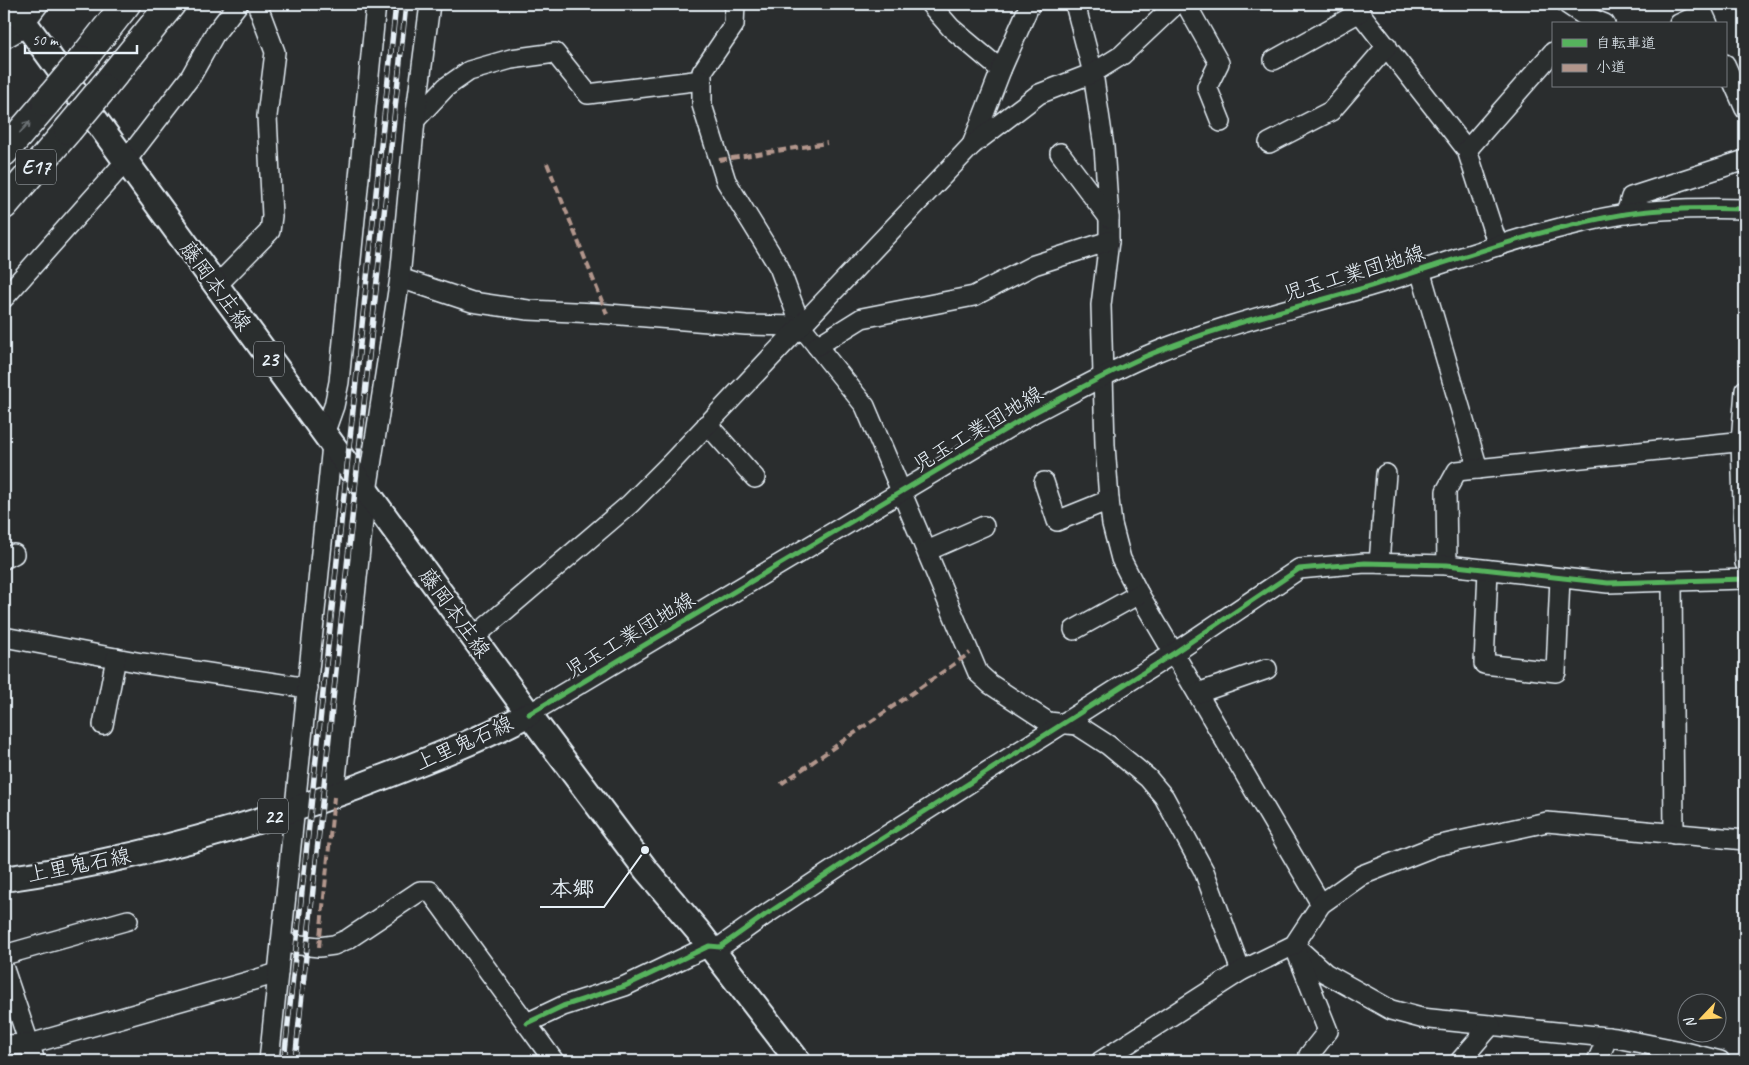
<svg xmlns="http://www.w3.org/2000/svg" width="1749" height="1065" font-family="Caveat,'Klee One',sans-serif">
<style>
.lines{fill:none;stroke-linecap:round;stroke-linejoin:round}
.minor-casing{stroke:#e8f1f8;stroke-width:22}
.major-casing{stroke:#e8f1f8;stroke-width:28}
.highway-casing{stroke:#e8f1f8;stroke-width:31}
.minor{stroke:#2a2d2e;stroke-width:19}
.major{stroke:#2a2d2e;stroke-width:24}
.highway{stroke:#2a2d2e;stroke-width:28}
.rail-casing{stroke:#e8f1f8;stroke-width:5.5}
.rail{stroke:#2a2d2e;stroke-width:4;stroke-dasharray:11;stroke-linecap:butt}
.highway-bridge-casing{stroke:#e8f1f8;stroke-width:31;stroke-linecap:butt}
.highway-bridge{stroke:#2a2d2e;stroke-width:28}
.quiet{stroke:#b2968c;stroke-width:4;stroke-dasharray:8 4;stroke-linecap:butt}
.cycleway-casing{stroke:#2a2d2e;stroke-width:8}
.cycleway{stroke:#56b35d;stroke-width:5}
.oneway{stroke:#6c7275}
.labels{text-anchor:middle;stroke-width:4.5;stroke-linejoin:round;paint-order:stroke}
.shield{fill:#2a2d2e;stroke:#afb6bb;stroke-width:1}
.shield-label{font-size:20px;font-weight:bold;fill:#e8f1f8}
.street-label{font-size:21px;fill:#e8f1f8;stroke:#2a2d2e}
.leader{fill:none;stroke:#e8f1f8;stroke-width:2}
.callout-dot{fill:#e8f1f8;stroke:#2a2d2e;stroke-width:2}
.callout-label{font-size:22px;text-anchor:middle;font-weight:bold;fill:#e8f1f8;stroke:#2a2d2e;stroke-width:4.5;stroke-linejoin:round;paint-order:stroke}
</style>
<rect width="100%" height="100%" fill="#2a2d2e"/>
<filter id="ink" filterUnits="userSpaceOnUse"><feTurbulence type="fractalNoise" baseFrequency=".02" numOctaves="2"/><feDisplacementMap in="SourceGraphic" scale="10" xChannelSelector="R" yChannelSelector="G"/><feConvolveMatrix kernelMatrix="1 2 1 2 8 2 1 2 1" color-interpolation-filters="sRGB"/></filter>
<g filter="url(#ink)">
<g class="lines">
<defs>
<g id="minor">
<polyline points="735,4 734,25 702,72 702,105 726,181 779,267 801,326 865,406 978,673 990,684 1048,722 1077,725 1108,745 1148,778 1164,797 1204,871 1241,971"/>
<polyline points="930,4 951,28 1001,70"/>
<polyline points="1075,4 1093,73 1104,147 1109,218 1109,241 1101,305 1105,445 1109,500 1112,524 1121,559 1139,594 1321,904"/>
<polyline points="1186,4 1219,63 1207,87 1221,122"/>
<polyline points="1353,4 1467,150 1498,246"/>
<polyline points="1567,4 1585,16 1605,24"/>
<polyline points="1679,24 1703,13 1708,24"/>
<polyline points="4,39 18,31 39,4"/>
<polyline points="1274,60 1360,12"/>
<polyline points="1725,64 1745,109"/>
<polyline points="415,120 446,87 469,71 511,59 555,53 588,94 702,80"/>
<polyline points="1269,143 1331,111 1387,46"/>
<polyline points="972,145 1001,70 1030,4"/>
<polyline points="1467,150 1553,52"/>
<polyline points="1060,153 1109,218"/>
<polyline points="1626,214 1631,197 1745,160"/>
<polyline points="1420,270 1478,469"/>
<polyline points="400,278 472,302 528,310 596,313 746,325 801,326"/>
<polyline points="216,286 270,231 272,216 267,116 275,52 257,4"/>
<polyline points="4,298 125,162 191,76 214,35 238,4"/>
<polyline points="817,346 862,318 974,296 1034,265 1109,241"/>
<polyline points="1745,390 1741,442 1745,563"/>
<polyline points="707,424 755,478"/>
<polyline points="324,434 334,406 339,382 376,4"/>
<polyline points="1044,482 1057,521 1109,500"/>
<polyline points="927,551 984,526"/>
<polyline points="4,559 14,554"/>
<polyline points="1379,563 1386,474"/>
<polyline points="1447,565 1446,491 1457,471 1745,441"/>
<polyline points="1488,570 1484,664 1556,672 1560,578"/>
<polyline points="1672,582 1674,834"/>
<polyline points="1074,630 1139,594"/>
<polyline points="4,637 142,663 308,688"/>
<polyline points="473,638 630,504 670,464 972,145 1039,94 1093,73 1122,55 1176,4"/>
<polyline points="1198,693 1267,669"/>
<path d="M529,714L1033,413C1072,393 1110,371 1151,354C1223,324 1300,307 1374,285C1457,260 1540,228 1625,214C1665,208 1705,208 1745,209"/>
<polyline points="103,725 116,658"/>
<polyline points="334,797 364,511 400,278 415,120 430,4"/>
<polyline points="281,943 319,947 334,945 348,939 420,891 430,891 554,1061"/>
<polyline points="1294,945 1325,973 1391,1010 1421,1018 1616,1038 1681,1051 1720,1061"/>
<polyline points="1295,948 1328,1031 1309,1055 1312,1061"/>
<polyline points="4,955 128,920"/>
<polyline points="4,969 35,1061"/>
<polyline points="527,1023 563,1006 625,986 709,946 720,947 765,915 853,857 1174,653 1299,569 1365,563 1447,565 1608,583 1745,579"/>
<polyline points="4,1045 30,1044 278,973"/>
<polyline points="269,1061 332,445"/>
<polyline points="1101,1061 1241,971 1294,945 1321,904 1362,875 1436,846 1547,822 1745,840"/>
<polyline points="1460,1061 1491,1025"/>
<polyline points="1597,1061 1608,1037"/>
</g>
<g id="major">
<polyline points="9,4 25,23 529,714 647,871 698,931 798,1061"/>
<path d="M4,879C137,860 269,822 394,773C440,755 486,737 529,714"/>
</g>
<g id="highway">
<polyline points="82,60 126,4"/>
<polyline points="103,88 171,4"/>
<polyline points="4,152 46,103"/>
<polyline points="4,205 68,130"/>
</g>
</defs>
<use href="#minor" class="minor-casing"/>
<use href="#major" class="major-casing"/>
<use href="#highway" class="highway-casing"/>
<use href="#minor" class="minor"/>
<use href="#major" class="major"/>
<use href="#highway" class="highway"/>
<defs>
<g id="rail">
<polyline points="284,1061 396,4"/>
<polyline points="295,1061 406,4"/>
</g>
</defs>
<use href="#rail" class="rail-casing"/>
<use href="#rail" class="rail"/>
<defs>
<g id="highway-bridge">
<polyline points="46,103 82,60"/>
<polyline points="68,130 103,88"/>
</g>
</defs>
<use href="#highway-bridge" class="highway-bridge-casing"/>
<use href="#highway-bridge" class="highway-bridge"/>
<g class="quiet">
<polyline points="719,160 827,143"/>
<polyline points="547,163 607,314"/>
<polyline points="781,784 970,653"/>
<polyline points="319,947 334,797"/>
</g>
<defs>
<g id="cycleway">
<path d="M529,714L1033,413C1072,393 1110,371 1151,354C1223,324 1300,307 1374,285C1457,260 1540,228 1625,214C1665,208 1705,208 1745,209"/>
<polyline points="527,1023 563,1006 625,986 709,946 720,947 765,915 853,857 1174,653 1299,569 1365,563 1447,565 1608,583 1745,579"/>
</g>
</defs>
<use href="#cycleway" class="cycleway-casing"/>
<use href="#cycleway" class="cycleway"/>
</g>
<defs><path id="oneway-shaft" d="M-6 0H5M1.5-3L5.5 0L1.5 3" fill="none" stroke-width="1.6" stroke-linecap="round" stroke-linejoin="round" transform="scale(1.25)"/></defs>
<use class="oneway" href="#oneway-shaft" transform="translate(25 127) rotate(-49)"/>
</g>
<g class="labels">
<g class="shield">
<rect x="16" y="149.5" width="40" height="35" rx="4"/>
<rect x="254" y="341.5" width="30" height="35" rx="4"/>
<rect x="258" y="798.5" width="30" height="35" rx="4"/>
</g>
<g class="shield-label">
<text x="36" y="174">E17</text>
<text x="269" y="366">23</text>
<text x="273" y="823">22</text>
</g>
<g class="street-label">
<text transform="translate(1354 273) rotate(-17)" y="7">児玉工業団地線</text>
<text transform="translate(216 286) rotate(54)" y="7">藤岡本庄線</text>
<text transform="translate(978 429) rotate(-31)" y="7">児玉工業団地線</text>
<text transform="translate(455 613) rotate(54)" y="7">藤岡本庄線</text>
<text transform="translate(630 635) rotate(-31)" y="7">児玉工業団地線</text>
<text transform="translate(464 743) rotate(-24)" y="7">上里鬼石線</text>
<text transform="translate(79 865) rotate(-11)" y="7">上里鬼石線</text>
</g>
</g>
<path class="leader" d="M645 850L604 907H540"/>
<circle class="callout-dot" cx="645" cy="850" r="5"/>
<g class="callout-label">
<text x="572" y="896">本郷</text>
</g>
<rect width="1749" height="1065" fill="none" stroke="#2a2d2e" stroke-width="20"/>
<rect x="10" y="10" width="1729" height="1045" fill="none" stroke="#e8f1f8" stroke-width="2" filter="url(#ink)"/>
<rect x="1552" y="22" width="175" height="65" fill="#2a2d2e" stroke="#767b7f"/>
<rect x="1562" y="39" width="25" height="8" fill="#56b35d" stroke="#767b7f"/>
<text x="1596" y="48" font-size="15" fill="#e8f1f8">自転車道</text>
<rect x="1562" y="64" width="25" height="8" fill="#b2968c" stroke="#767b7f"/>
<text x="1596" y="72" font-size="15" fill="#e8f1f8">小道</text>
<g transform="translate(1702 1018) rotate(245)"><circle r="24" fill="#2a2d2e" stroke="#767b7f"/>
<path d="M0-4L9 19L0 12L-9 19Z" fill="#ffd166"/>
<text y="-8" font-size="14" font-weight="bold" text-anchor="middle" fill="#e8f1f8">N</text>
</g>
<path d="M25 45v8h112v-8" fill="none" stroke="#e8f1f8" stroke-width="2.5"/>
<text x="32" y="45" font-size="15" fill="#e8f1f8" stroke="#2a2d2e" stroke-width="4" paint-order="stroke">50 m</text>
</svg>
